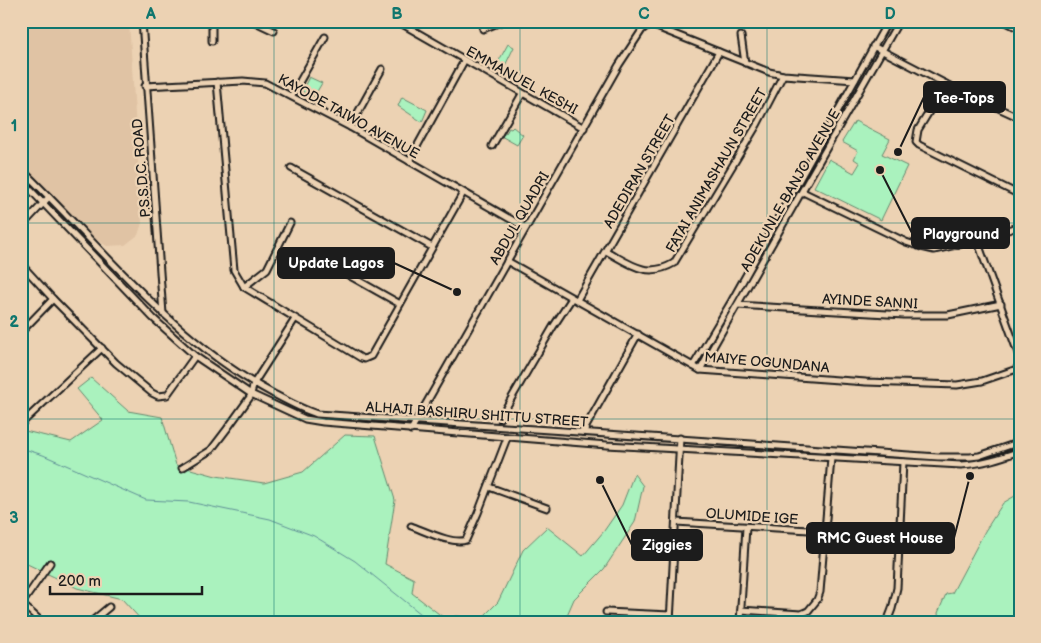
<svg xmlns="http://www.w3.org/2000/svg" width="1041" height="643" font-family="'Balsamiq Sans',sans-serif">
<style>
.built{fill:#e0c3a4}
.green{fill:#aaf2be;stroke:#63876d}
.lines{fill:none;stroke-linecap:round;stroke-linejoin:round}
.stream{stroke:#5f8f96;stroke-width:1}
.street-casing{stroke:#1c1c1c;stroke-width:9}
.street{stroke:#ecd2b3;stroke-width:5}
.grid{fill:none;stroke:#0f766e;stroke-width:1;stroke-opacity:0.55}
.labels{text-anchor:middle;stroke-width:4.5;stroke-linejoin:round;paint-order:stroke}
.street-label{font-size:14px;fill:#1c1c1c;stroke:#ecd2b3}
.leader{fill:none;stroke:#1c1c1c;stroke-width:2}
.callout-dot{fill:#1c1c1c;stroke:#ecd2b3;stroke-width:2}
.callout{fill:#1c1c1c;stroke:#1c1c1c;stroke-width:2}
.callout-label{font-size:15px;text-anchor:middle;font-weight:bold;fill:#fff}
.neatline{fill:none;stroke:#0f766e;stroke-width:2}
.grid-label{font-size:16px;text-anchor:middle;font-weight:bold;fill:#0f766e}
</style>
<rect width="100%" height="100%" fill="#ecd2b3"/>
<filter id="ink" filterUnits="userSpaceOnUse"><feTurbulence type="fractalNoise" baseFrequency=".02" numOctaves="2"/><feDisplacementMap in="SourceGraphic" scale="10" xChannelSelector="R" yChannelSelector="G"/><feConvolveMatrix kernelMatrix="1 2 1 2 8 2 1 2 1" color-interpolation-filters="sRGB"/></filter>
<g filter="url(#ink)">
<polygon class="built" points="21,21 129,21 142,223 138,235 125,245 107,246 91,237 21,163"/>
<g class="green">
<polygon points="508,44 514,47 502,72 495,68"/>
<polygon points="309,77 322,83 315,95 312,97 302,91"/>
<polygon points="402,97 427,110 422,122 398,106"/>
<polygon points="855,121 890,139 882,154 907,166 881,220 814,187 829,159 854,173 860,163 854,159 858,151 842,142"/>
<polygon points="513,127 523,135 517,145 501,136 506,133 509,128 511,129"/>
<polygon points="91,378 128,411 162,417 176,465 216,476 264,483 303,472 345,435 375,436 395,500 385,564 414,579 412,593 448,621 455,616 482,618 498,602 523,550 547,527 583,556 604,531 622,505 634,474 643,486 635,522 604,569 574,599 564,622 143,622 122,599 77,588 21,561 21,432 25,431 71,442 103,420 77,389"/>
<polygon points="1020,493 1020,622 939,622 938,613 946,594 952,593 985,531 1003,503"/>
</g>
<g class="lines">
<polyline class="stream" points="21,448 43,455 146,500 189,502 270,519 314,536 355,561 431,622"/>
<defs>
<g id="street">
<polyline points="142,21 163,314"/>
<polyline points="212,21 212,41"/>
<polyline points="253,21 274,31"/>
<polyline points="397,21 584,128"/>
<polyline points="1004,21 1020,29"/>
<polyline points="748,23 759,21"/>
<polyline points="483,29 503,21"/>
<polyline points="741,36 745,63"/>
<polyline points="873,46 946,84 1020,118"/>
<polyline points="217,82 234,270 244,287 361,358 364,359 371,356 463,193"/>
<polyline points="946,84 918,130 916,142 919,145 1020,195"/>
<polyline points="145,86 243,81 265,83 350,127 526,228"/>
<polyline points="292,95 325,37"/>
<polyline points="350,127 382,69"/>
<polyline points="492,146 522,94"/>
<polyline points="409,161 464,61"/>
<polyline points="291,168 432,247"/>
<path d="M21,169C102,247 172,340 272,393C287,401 301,409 317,414L938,457H970L979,456L1020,442"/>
<path d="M21,180L153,318L195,356L251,394L305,419L323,422L607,445L961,465C982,464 1000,458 1020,451"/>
<polyline points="803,192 906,242 921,247 934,250 977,240 1020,226"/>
<polyline points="21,227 49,197"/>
<polyline points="977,240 1020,359"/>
<path d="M606,251C630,264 647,279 674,263L757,125L783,75"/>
<polyline points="311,254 400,304"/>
<polyline points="507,261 700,370 866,382 957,385 982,381 1020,368"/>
<polyline points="21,264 53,299 116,363 152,393 158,396 167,395 195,356"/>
<polyline points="244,287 267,269 290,223"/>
<polyline points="577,300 719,52"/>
<polyline points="737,305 904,315 948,315 1001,304"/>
<polyline points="21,332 53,299"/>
<polyline points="693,366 731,302 888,21"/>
<polyline points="700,370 899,21"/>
<polyline points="500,418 553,327 572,298"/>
<polyline points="21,424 102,348"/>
<polyline points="411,430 619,65 642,30 647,26 654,26 769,72 783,75 855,80"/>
<polyline points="583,432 638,334"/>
<polyline points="182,468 211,450 227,429 250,397 254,383 295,319"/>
<polyline points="489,487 547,508"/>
<polyline points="676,522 825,531"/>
<path d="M411,526C425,531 453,545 466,540L478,513L507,438"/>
<polyline points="22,604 42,622"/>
<polyline points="21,605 50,563"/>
<polyline points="741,610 801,614 808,611 817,600 820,592 831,458"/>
<polyline points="606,612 670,615"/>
<polyline points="91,622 109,607"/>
<polyline points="670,622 680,438"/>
<polyline points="740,622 746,527"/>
<polyline points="887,622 892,609 897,588 903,462"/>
</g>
</defs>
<use href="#street" class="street-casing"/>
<use href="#street" class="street"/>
</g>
</g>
<path class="grid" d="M274,21V622M520,21V622M767,21V622M21,223H1020M21,419H1020"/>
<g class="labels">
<g class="street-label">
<text transform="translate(522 80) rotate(29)" y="5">EMMANUEL KESHI</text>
<text transform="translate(349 116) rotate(29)" y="5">KAYODE TAIWO AVENUE</text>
<text transform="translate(141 168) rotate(-95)" y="5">P.S.S.D.C. ROAD</text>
<text transform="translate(716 170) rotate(-60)" y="5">FATAI ANIMASHAUN STREET</text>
<text transform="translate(639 171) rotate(-60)" y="5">ADEDIRAN STREET</text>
<text transform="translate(790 190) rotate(-60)" y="5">ADEKUNLE BANJO AVENUE</text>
<text transform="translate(519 218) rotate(-60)" y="5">ABDUL QUADRI</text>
<text transform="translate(870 301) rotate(3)" y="5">AYINDE SANNI</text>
<text transform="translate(767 362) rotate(5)" y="5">MAIYE OGUNDANA</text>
<text transform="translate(477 414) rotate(4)" y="5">ALHAJI BASHIRU SHITTU STREET</text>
<text transform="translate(752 516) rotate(4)" y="5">OLUMIDE IGE</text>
</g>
</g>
<path class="leader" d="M898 152L924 97M880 170L912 233M457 292L394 263M970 476L954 538M600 480L632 545"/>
<g class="callout-dot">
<circle cx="898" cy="152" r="5"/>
<circle cx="880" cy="170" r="5"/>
<circle cx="457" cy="292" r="5"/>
<circle cx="970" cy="476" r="5"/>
<circle cx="600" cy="480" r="5"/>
</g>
<g class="callout">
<rect x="924" y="82" width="81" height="30" rx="5"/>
<rect x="912" y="218" width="97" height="30" rx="5"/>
<rect x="278" y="248" width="116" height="30" rx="5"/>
<rect x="807" y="523" width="147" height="30" rx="5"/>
<rect x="632" y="530" width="70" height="30" rx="5"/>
</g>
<g class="callout-label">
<text x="964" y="103">Tee-Tops</text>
<text x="961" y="239">Playground</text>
<text x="336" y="268">Update Lagos</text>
<text x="880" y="543">RMC Guest House</text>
<text x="667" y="550">Ziggies</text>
</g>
<rect width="1041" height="643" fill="none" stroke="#ecd2b3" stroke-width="55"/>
<path d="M50 586v8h152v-8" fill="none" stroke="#1c1c1c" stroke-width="2.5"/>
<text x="58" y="586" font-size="15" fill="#1c1c1c" stroke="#ecd2b3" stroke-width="4" paint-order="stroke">200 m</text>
<rect x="28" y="28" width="986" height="588" class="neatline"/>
<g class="grid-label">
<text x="151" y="19">A</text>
<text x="397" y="19">B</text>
<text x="644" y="19">C</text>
<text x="890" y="19">D</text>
<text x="14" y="131">1</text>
<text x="14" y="327">2</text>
<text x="14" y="523">3</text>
</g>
</svg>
